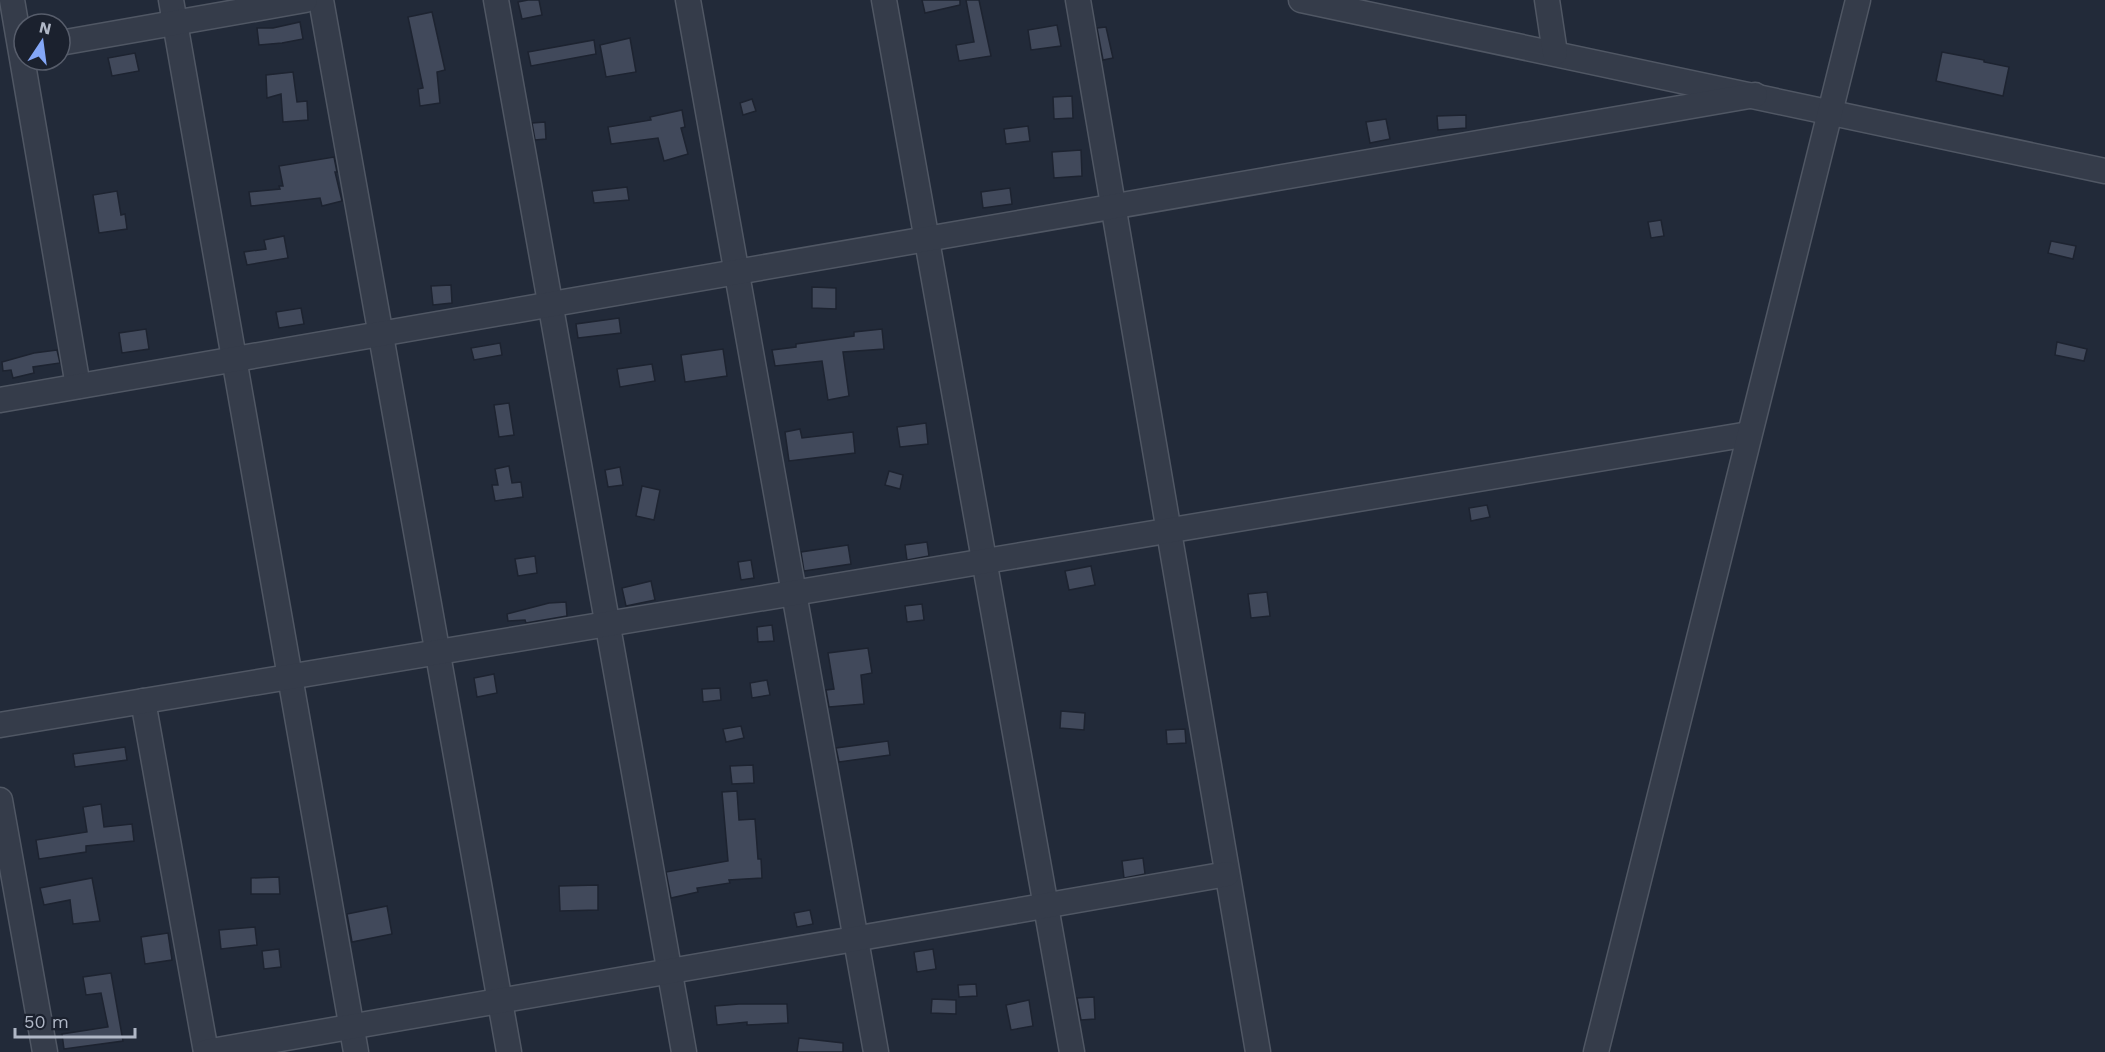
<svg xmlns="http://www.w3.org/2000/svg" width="2105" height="1052" font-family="'Work Sans',sans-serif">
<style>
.building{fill:#41495b;stroke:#1d2330;stroke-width:1.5}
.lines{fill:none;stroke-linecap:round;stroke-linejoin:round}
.minor-casing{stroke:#505764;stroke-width:27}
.minor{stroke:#353c4a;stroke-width:24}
</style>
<rect width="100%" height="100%" fill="#222a39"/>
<g class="building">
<polygon points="528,0 539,0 542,15 522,19 518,2"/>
<polygon points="922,0 960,0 960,5 925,13"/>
<polygon points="966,0 979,0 991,56 959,61 956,45 974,42"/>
<polygon points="432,12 445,70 437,72 440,103 420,106 418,89 423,88 408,17"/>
<polygon points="300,22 303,39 282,43 259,45 257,28 273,28"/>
<polygon points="1057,25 1061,46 1031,50 1028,30"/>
<polygon points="1106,27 1113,58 1103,60 1097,28"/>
<polygon points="630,38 636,72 606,77 600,45"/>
<polygon points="594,40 596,54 531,66 528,52"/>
<polygon points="1942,52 1984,60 1984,62 2009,67 2003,96 1936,81"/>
<polygon points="135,53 139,71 112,76 108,58"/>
<polygon points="293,72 297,102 307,101 308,120 283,122 281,94 267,98 266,75"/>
<polygon points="1072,96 1073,118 1054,119 1053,97"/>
<polygon points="752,99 756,111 743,115 740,103"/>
<polygon points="682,110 685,127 681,128 688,154 664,161 658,138 611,144 608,127 651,120 650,117"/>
<polygon points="1466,115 1466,128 1438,130 1437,116"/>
<polygon points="1386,119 1390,139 1370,143 1366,122"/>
<polygon points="545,122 546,139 535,140 532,123"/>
<polygon points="1028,126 1030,141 1006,144 1004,129"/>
<polygon points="1081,150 1082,176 1054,178 1052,152"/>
<polygon points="334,157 337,172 335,172 342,201 322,206 320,198 251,206 249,192 280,189 279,186 283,186 279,166"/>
<polygon points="627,187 629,200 594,203 592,191"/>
<polygon points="1010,188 1012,204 983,208 981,192"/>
<polygon points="117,191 121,215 125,214 127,229 99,233 93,195"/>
<polygon points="1661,220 1664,236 1651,238 1648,222"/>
<polygon points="284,236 288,258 247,265 244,252 266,249 264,240"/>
<polygon points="2051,241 2076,246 2073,259 2048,253"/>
<polygon points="451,285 452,303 433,305 431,286"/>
<polygon points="812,287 836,288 836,309 812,308"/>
<polygon points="301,308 304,324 279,328 276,312"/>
<polygon points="619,318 621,333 578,338 576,324"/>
<polygon points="146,329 149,349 122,353 119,333"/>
<polygon points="882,329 884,349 843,352 849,396 828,400 822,361 775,366 772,350 796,347 796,344 854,336 854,332"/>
<polygon points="2057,342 2087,349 2084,361 2055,355"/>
<polygon points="500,343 502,355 474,360 471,348"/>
<polygon points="723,349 727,376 685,382 681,355"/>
<polygon points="57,350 60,363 33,367 34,373 13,378 11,370 3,371 2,362 34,353"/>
<polygon points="652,364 655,381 620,387 617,369"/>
<polygon points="509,403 514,435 499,437 494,405"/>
<polygon points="926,423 928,444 900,447 897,427"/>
<polygon points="800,429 802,438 853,432 855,453 789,461 785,432"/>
<polygon points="509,466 512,483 521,482 523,497 495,501 492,485 498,485 495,469"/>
<polygon points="620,467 623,485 608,487 605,470"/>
<polygon points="889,471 903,475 900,489 885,485"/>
<polygon points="642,486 660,490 654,520 636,516"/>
<polygon points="1487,505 1490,517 1471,521 1469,508"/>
<polygon points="927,542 929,556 907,560 905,545"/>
<polygon points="848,545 851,564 804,571 801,552"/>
<polygon points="535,556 537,573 518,576 515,559"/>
<polygon points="751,560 754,578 741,580 738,562"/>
<polygon points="1091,566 1095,585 1069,590 1065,571"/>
<polygon points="651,581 655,600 626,606 622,588"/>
<polygon points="1267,592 1270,616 1251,618 1248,594"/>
<polygon points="566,602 567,616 526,623 525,620 508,621 507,614 549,603"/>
<polygon points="922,604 924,620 907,622 905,606"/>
<polygon points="772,625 774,641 758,642 757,627"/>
<polygon points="868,648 872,673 861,675 864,704 829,707 826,690 834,689 828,653"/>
<polygon points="494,674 497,693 477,697 474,678"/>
<polygon points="767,680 770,695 752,698 750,683"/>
<polygon points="720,688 721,700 703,702 702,689"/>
<polygon points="1061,711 1085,713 1084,730 1060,728"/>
<polygon points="741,726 744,738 726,742 723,729"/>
<polygon points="1185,729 1186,743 1167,744 1166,730"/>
<polygon points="888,741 890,755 839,762 836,748"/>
<polygon points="125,747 127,760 75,767 73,754"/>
<polygon points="753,765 754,783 732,784 730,766"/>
<polygon points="737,791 739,820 755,819 758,859 761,859 762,878 729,880 730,883 697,888 698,892 671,898 666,872 728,861 722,792"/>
<polygon points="101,804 104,827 132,824 134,841 86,846 86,852 39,859 36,840 87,832 83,807"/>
<polygon points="1143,858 1145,874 1124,878 1122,861"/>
<polygon points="279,877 280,894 251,894 251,878"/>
<polygon points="92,878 100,921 73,924 70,900 44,905 40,888"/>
<polygon points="598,885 598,910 560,911 559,886"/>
<polygon points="387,906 392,934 352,942 347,914"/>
<polygon points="810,910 813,924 797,927 794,913"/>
<polygon points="255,927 257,945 221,949 219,930"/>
<polygon points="168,933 172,960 145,964 141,937"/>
<polygon points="279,949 281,967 264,969 262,951"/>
<polygon points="933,949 936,969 917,972 914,952"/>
<polygon points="111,973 123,1041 64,1049 62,1034 108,1027 101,993 86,995 83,977"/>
<polygon points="976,984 977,996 959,997 958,985"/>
<polygon points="1094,997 1095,1019 1081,1020 1077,998"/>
<polygon points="932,999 956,1000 956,1014 931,1013"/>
<polygon points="1029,1000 1033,1026 1011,1030 1006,1005"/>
<polygon points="739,1004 787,1004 788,1023 747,1025 747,1022 717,1025 715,1006"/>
<polygon points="799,1038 843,1043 843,1052 797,1052"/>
</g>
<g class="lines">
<defs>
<g id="minor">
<polyline points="12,0 78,386"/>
<polyline points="171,0 356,1052"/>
<polyline points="321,0 509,1052"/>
<polyline points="496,0 684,1052"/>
<polyline points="688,0 876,1052"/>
<polyline points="884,0 1072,1052"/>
<polyline points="1078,0 1258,1052"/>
<polyline points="1301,0 2105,171"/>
<polyline points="1547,0 1555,53"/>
<polyline points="60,43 305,0"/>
<polyline points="0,400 1755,95"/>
<polyline points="143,701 206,1052"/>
<polyline points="0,725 1749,434"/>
<polyline points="0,800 45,1052"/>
<polyline points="206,1052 1227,874"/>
<polyline points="1596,1052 1858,0"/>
</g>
</defs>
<use href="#minor" class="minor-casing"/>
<use href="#minor" class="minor"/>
</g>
<g transform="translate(42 42) rotate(13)"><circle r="28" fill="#1b212e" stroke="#575d6b" stroke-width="1.5"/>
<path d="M0-4.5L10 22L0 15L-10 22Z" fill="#84a7f7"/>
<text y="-9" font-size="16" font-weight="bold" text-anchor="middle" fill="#b0b7c6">N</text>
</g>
<path d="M15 1028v9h120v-9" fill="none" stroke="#b0b7c6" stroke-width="3"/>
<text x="24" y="1028" font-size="18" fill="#b0b7c6" stroke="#1b212e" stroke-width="4.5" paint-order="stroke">50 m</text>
</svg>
